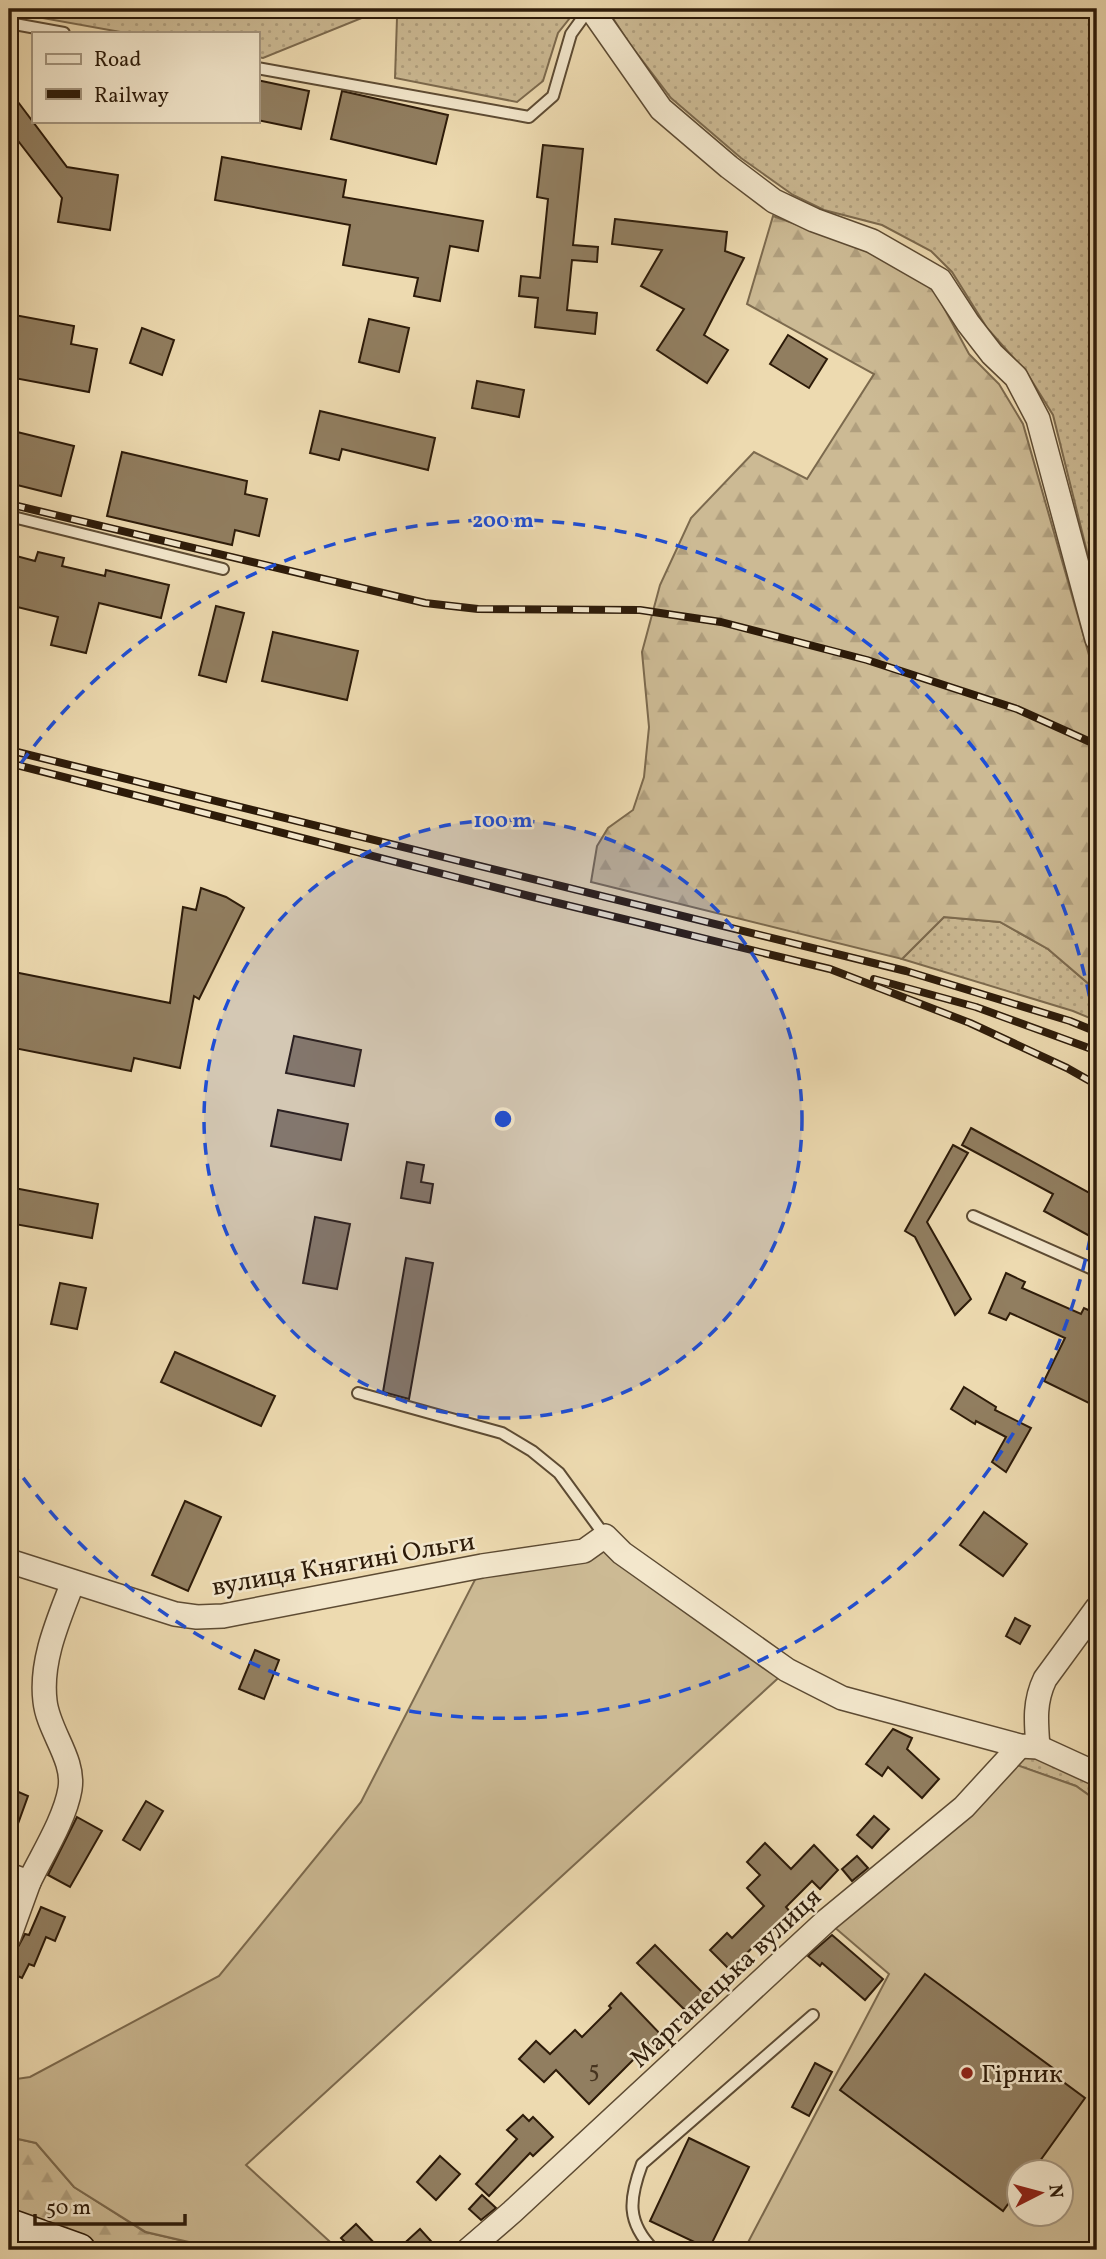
<svg xmlns="http://www.w3.org/2000/svg" width="1106" height="2259" font-family="Vollkorn,serif">
<style>
.grass{fill:url(#grass-dots);stroke:#7c6a4e;stroke-width:2}
.forest{fill:url(#forest-firs);stroke:#7c6a4e;stroke-width:2}
.garden{fill:#ccba94;stroke:#7c6a4e;stroke-width:2;fill-rule:evenodd}
.building{fill:#917e60;stroke:#2d1b09;stroke-width:2}
.lines{fill:none;stroke-linecap:round;stroke-linejoin:round}
.lane-casing{stroke:#5d4b33;stroke-width:14}
.street-casing{stroke:#5d4b33;stroke-width:26}
.secondary-casing{stroke:#2d1b09;stroke-width:35}
.lane{stroke:#f3e7cc;stroke-width:10}
.street{stroke:#f3e7cc;stroke-width:23}
.secondary{stroke:#f3e7cc;stroke-width:32}
.rail-casing{stroke:#2d1b09;stroke-width:8}
.rail{stroke:#f3e7cc;stroke-width:5;stroke-dasharray:16;stroke-linecap:butt}
.ring{fill:none;stroke:#1d4ed8;stroke-width:3.5;stroke-dasharray:12 9}
.poi-dot{fill:#8f2418;stroke:#f3e7cc;stroke-width:2.5}
.labels{text-anchor:middle;stroke-width:5;stroke-linejoin:round;paint-order:stroke}
.number-label{font-size:23px;fill:#46341f}
.street-label{font-size:26px;fill:#2d1b09;stroke:#f3e7cc}
.poi-label{font-size:26px;fill:#2d1b09;stroke:#f3e7cc;text-anchor:start}
.centre{fill:#1d4ed8;stroke:#f3e7cc;stroke-width:3.5}
.ring-label{font-size:21px;text-anchor:middle;font-weight:bold;fill:#1d4ed8;stroke:#f3e7cc;stroke-width:5;stroke-linejoin:round;paint-order:stroke}
</style>
<defs>
<pattern id="grass-dots" width="8" height="8" patternUnits="userSpaceOnUse" patternTransform="scale(1.75)"><rect width="8" height="8" fill="#ccba94"/><path d="M2 2h.1M6 6h.1" fill="none" stroke="#b09f7e" stroke-width="1.8" stroke-linecap="round"/></pattern>
<pattern id="forest-firs" width="22" height="20" patternUnits="userSpaceOnUse" patternTransform="scale(1.75)"><rect width="22" height="20" fill="#ccba94"/><path d="M5 1l3.5 6h-7zM16 11l3.5 6h-7z" fill="#b09f7e"/></pattern>
</defs>
<rect width="100%" height="100%" fill="#eddab0"/>
<filter id="stains"><feTurbulence type="fractalNoise" baseFrequency=".00286" numOctaves="4"/><feColorMatrix values="0 0 0 0 .2 0 0 0 0 .09 0 0 0 0 .02 0 0 0 .5 -.17"/></filter>
<radialGradient id="worn" r=".72"><stop offset=".6" stop-color="#630" stop-opacity="0"/><stop offset="1" stop-color="#630" stop-opacity=".3"/></radialGradient>
<g class="grass">
<polygon points="9,9 577,9 558,33 543,81 517,102 395,78 397,18 369,15 263,58 257,57 257,33 126,33 9,12"/>
<polygon points="607,9 1097,9 1097,592 1053,415 1027,373 987,328 952,272 931,251 882,225 824,210 793,195 741,158 671,98 629,43"/>
<polygon points="944,917 1000,922 1048,949 1097,991 1097,1021 1073,1011 902,959"/>
<polygon points="1023,1755 1045,1756 1097,1780 1097,1801 1076,1786 1011,1763"/>
</g>
<g class="forest">
<polygon points="773,216 854,245 931,284 969,354 999,384 1023,424 1097,683 1097,991 1048,949 1000,922 944,917 902,959 591,882 597,846 608,828 633,810 644,777 649,727 642,652 660,585 691,518 754,452 807,479 874,374 747,304"/>
<polygon points="9,2137 36,2143 74,2187 145,2232 223,2250 79,2250 9,2225"/>
</g>
<g class="garden">
<polygon points="605,1536 787,1670 246,2165 339,2250 223,2250 146,2232 74,2187 36,2143 9,2137 9,2080 30,2077 219,1976 361,1802 482,1566"/>
<path d="M1011,1763L1076,1786L1097,1801V2250H744L889,1974L833,1926ZM1018,2172H1060V2214H1018Z"/>
</g>
<g class="building">
<polygon points="257,80 309,91 301,129 257,120"/>
<polygon points="9,90 67,167 118,175 110,230 58,222 62,198 9,129"/>
<polygon points="342,91 448,115 436,164 331,139"/>
<polygon points="543,145 583,149 573,245 598,247 597,262 572,260 567,310 597,313 595,334 535,327 538,298 519,296 521,276 540,278 548,199 537,197"/>
<polygon points="222,157 346,180 343,197 483,221 478,251 450,246 440,301 414,296 418,278 343,265 350,225 215,200"/>
<polygon points="615,219 727,232 725,251 744,258 704,335 728,350 707,383 657,350 684,309 641,286 662,250 612,244"/>
<polygon points="9,314 74,326 71,344 97,349 89,392 9,377"/>
<polygon points="369,319 409,328 399,372 359,362"/>
<polygon points="142,328 174,340 162,375 130,363"/>
<polygon points="788,335 827,359 809,388 770,364"/>
<polygon points="477,381 524,390 519,417 472,408"/>
<polygon points="320,411 435,438 428,470 342,449 339,460 310,453"/>
<polygon points="9,430 74,446 61,496 9,483"/>
<polygon points="122,452 247,481 245,494 267,499 259,536 235,530 232,545 107,516"/>
<polygon points="38,552 64,558 62,566 105,576 106,570 169,585 161,618 99,603 86,653 51,645 58,617 9,605 9,554 35,561"/>
<polygon points="216,606 244,613 226,682 199,675"/>
<polygon points="273,632 358,651 347,700 262,681"/>
<polygon points="201,888 226,897 244,908 199,999 194,996 180,1068 134,1058 131,1071 9,1047 9,971 170,1003 183,907 196,910"/>
<polygon points="294,1036 361,1050 354,1086 286,1073"/>
<polygon points="278,1110 348,1124 341,1160 271,1146"/>
<polygon points="971,1128 1097,1197 1097,1240 1044,1211 1053,1194 962,1145"/>
<polygon points="953,1145 968,1153 927,1222 971,1299 955,1315 915,1237 905,1231"/>
<polygon points="407,1162 424,1165 421,1182 433,1184 430,1203 401,1198"/>
<polygon points="9,1187 98,1204 92,1238 9,1223"/>
<polygon points="315,1217 350,1224 337,1289 303,1283"/>
<polygon points="406,1258 433,1263 409,1399 383,1392"/>
<polygon points="1006,1273 1025,1282 1022,1288 1081,1314 1084,1308 1097,1314 1097,1407 1044,1381 1065,1338 1010,1313 1006,1320 989,1313"/>
<polygon points="60,1283 86,1288 77,1329 51,1324"/>
<polygon points="175,1352 275,1396 261,1426 161,1382"/>
<polygon points="964,1387 996,1407 995,1410 1031,1428 1006,1472 992,1462 1006,1437 976,1421 975,1424 951,1409"/>
<polygon points="185,1501 221,1517 188,1591 152,1575"/>
<polygon points="984,1512 1027,1544 1003,1576 960,1545"/>
<polygon points="1015,1618 1030,1626 1020,1644 1006,1636"/>
<polygon points="255,1650 279,1660 264,1699 239,1689"/>
<polygon points="893,1729 912,1738 907,1749 939,1779 922,1798 888,1767 882,1776 866,1764"/>
<polygon points="9,1788 28,1796 11,1843 9,1843"/>
<polygon points="146,1801 163,1811 140,1850 123,1840"/>
<polygon points="874,1816 889,1829 872,1848 857,1835"/>
<polygon points="77,1817 102,1831 70,1887 48,1875"/>
<polygon points="765,1843 791,1869 814,1845 838,1870 820,1889 812,1881 786,1907 791,1913 766,1939 763,1937 730,1970 710,1950 727,1933 732,1938 764,1906 747,1888 760,1875 747,1862"/>
<polygon points="857,1856 868,1868 852,1881 842,1869"/>
<polygon points="41,1907 65,1917 55,1941 46,1937 34,1966 29,1964 22,1978 9,1972 9,1951 18,1947 25,1934 29,1935"/>
<polygon points="832,1935 883,1979 865,2000 822,1963 820,1966 808,1956"/>
<polygon points="655,1945 706,1996 688,2013 637,1963"/>
<polygon points="925,1974 1061,2074 1058,2078 1085,2098 1032,2172 1018,2172 1018,2190 1003,2211 840,2090"/>
<polygon points="621,1993 665,2039 650,2054 645,2048 589,2104 556,2070 544,2082 519,2059 536,2041 550,2054 575,2030 582,2037 611,2008 609,2006"/>
<polygon points="815,2063 832,2072 809,2116 792,2107"/>
<polygon points="523,2115 529,2121 533,2117 553,2137 533,2156 530,2153 489,2196 476,2184 517,2139 507,2130"/>
<polygon points="689,2138 749,2167 709,2249 650,2221"/>
<polygon points="440,2156 460,2174 436,2200 417,2182"/>
<polygon points="482,2195 496,2208 481,2220 469,2209"/>
<polygon points="356,2224 381,2250 353,2250 341,2238"/>
<polygon points="420,2229 439,2250 397,2250"/>
</g>
<g class="lines">
<defs>
<g id="lane">
<polyline points="9,23 64,33"/>
<polyline points="257,68 529,117 553,96 571,34 589,9"/>
<polyline points="9,516 223,569"/>
<polyline points="973,1216 1097,1271"/>
<polyline points="358,1393 502,1433 532,1451 559,1473 605,1536"/>
<path d="M654,2250C626,2222 629,2199 642,2164L813,2015"/>
</g>
<g id="street">
<polyline points="591,9 661,109 729,167 774,201 814,220 872,241 940,280 968,323 992,354 1016,377 1038,419 1097,639"/>
<polyline points="9,1561 175,1614 197,1617 223,1616 482,1566 584,1551 605,1536 622,1553 787,1670 842,1698 1020,1746 1038,1747 1097,1774"/>
<path d="M1038,1747C1036,1722 1034,1702 1045,1679L1097,1608"/>
<path d="M9,1875L29,1882C42,1855 65,1819 70,1789C75,1759 48,1731 45,1701C40,1660 59,1619 73,1582"/>
<polyline points="9,1937 29,1882"/>
<polyline points="468,2250 512,2212 827,1920 964,1807 1020,1746"/>
</g>
<polyline id="secondary" points="9,2225 79,2250"/>
</defs>
<use href="#lane" class="lane-casing"/>
<use href="#street" class="street-casing"/>
<use href="#secondary" class="secondary-casing"/>
<use href="#lane" class="lane"/>
<use href="#street" class="street"/>
<use href="#secondary" class="secondary"/>
<defs>
<g id="rail">
<polyline points="9,504 425,603 478,609 640,610 721,622 867,660 1017,709 1097,745"/>
<polyline points="9,750 906,971 1070,1021 1097,1032"/>
<polyline points="9,763 533,897 830,969 970,1023 1067,1068 1097,1085"/>
<polyline points="874,979 976,1007 1097,1051"/>
</g>
</defs>
<use href="#rail" class="rail-casing"/>
<use href="#rail" class="rail"/>
</g>
<circle cx="503" cy="1119" r="299" fill="#1d4ed8" fill-opacity=".12"/>
<g class="ring">
<circle cx="503" cy="1119" r="299"/>
<path d="M1097 1197A599 599 0 0 1 9 1458M9 780A599 599 0 0 1 1097 1041"/>
</g>
<circle class="poi-dot" cx="967" cy="2073" r="7"/>
<g class="labels">
<g class="number-label">
<text x="594" y="2077">5</text>
</g>
<g class="street-label">
<text transform="translate(343 1563) rotate(-10)" y="9">вулиця Княгині Ольги</text>
<text transform="translate(725 1977) rotate(-43)" y="9">Марганецька вулиця</text>
</g>
<g class="poi-label">
<text x="981" y="2082">Гірник</text>
</g>
</g>
<circle cx="503" cy="1119" r="10" class="centre"/>
<g class="ring-label">
<text x="503" y="527">200 m</text>
<text x="503" y="827">100 m</text>
</g>
<rect width="1106" height="2259" fill="none" stroke="#eddab0" stroke-width="35"/>
<rect x="10" y="10" width="1085" height="2238" fill="none" stroke="#2d1b09" stroke-width="3.5"/>
<rect x="18" y="18" width="1071" height="2224" fill="none" stroke="#2d1b09" stroke-width="2"/>
<rect x="32" y="32" width="228" height="91" fill="#f3e7cc" stroke="#a4957e" stroke-width="2"/>
<rect x="46" y="54" width="35" height="10" fill="#f3e7cc" stroke="#a4957e" stroke-width="2"/>
<text x="94" y="66" font-size="21" fill="#2d1b09">Road</text>
<rect x="46" y="89" width="35" height="10" fill="#2d1b09" stroke="#a4957e" stroke-width="2"/>
<text x="94" y="102" font-size="21" fill="#2d1b09">Railway</text>
<g transform="translate(1040 2193) rotate(84)"><circle r="33" fill="#f3e7cc" stroke="#a4957e" stroke-width="2"/>
<path d="M0-5L12 26L0 18L-12 26Z" fill="#8f2418"/>
<text y="-10" font-size="19" font-weight="bold" text-anchor="middle" fill="#2d1b09">N</text>
</g>
<path d="M35 2214v10h150v-10" fill="none" stroke="#2d1b09" stroke-width="3.5"/>
<text x="46" y="2214" font-size="21" fill="#2d1b09" stroke="#f3e7cc" stroke-width="5" paint-order="stroke">50 m</text>
<rect width="100%" height="100%" filter="url(#stains)"/>
<rect width="100%" height="100%" fill="url(#worn)"/>
</svg>
